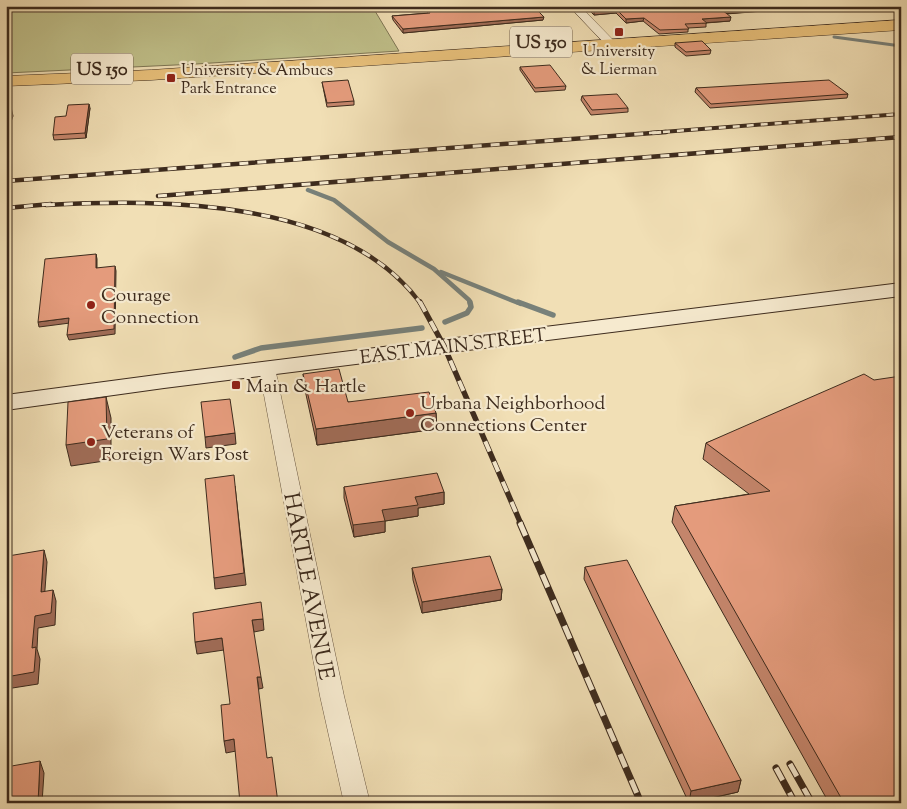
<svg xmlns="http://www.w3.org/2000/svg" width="907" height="809" font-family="'Sorts Mill Goudy',serif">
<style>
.green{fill:#c0c08a;stroke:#7e7654}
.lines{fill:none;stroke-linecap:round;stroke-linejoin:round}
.stream-far2{stroke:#78817a;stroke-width:3}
.stream-far1{stroke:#78817a;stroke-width:4.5}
.stream{stroke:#78817a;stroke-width:5.5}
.minor-casing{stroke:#6a5843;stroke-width:1}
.secondary-casing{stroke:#3d2b1d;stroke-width:2}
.primary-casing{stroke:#3d2b1d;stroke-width:1}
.minor{fill:#f6eacf;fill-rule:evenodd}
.secondary{fill:#f6eacf;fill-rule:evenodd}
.primary{fill:#e8c07a;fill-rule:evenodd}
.rail-far3-casing{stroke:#3d2b1d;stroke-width:4}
.rail-far2-casing{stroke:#3d2b1d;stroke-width:4.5}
.rail-far1-casing{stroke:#3d2b1d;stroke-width:5.5}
.rail-casing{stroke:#3d2b1d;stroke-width:7}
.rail-far3{stroke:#f6eacf;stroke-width:2.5;stroke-dasharray:7;stroke-linecap:butt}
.rail-far2{stroke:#f6eacf;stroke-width:3;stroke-dasharray:9;stroke-linecap:butt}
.rail-far1{stroke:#f6eacf;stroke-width:4;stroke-dasharray:11;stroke-linecap:butt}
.rail{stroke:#f6eacf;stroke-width:5;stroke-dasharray:14;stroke-linecap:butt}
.wall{fill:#c4856b;stroke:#3d2b1d}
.shaded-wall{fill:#a06c57;stroke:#3d2b1d}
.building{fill:#e49b7c;stroke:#3d2b1d}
.poi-dot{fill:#8f2418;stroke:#f6eacf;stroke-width:2}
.labels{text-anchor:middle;stroke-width:4.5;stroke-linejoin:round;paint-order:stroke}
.far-poi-label{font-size:16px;fill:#3d2b1d;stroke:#f6eacf}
.shield{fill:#f6eacf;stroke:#746452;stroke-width:1}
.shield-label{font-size:18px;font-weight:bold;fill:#3d2b1d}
.poi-label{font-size:19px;fill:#3d2b1d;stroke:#f6eacf;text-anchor:start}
.street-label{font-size:19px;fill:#3d2b1d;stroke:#f6eacf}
.near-street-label{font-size:22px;fill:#3d2b1d;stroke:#f6eacf}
</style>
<rect width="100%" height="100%" fill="#f1dfb5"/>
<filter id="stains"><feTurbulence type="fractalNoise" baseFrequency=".004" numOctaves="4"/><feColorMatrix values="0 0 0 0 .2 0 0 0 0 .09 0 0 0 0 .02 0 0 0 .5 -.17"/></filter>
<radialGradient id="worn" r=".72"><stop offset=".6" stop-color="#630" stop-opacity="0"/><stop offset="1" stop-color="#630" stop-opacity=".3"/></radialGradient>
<polygon class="green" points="6,6 372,6 399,51 196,64 6,73"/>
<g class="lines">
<polyline class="stream-far2" points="834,37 901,46"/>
<g class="stream-far1">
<polyline points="308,190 334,200 388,242 434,269 469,300 470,304"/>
<polyline points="441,272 521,304"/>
</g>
<g class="stream">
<polyline points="518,302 553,315"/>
<polyline points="445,322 467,313 471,307 470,302"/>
<polyline points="235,357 261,348 422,328"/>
</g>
<defs>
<g id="minor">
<polygon points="569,6 580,6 616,43 616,47 608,47"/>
<polygon points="267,363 273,364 275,368 344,696 370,803 344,803 320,696 259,368 261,364"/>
</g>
<polygon id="secondary" points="901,283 901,296 164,388 6,410 6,395 164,374"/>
<polygon id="primary" points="901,20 901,30 151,80 6,86 6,76 151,70"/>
</defs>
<use href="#minor" class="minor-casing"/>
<use href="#secondary" class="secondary-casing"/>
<use href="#primary" class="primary-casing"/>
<use href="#minor" class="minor"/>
<use href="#secondary" class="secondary"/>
<use href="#primary" class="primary"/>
<defs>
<polyline id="rail-far3" points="649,133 901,114"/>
<g id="rail-far2">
<polyline points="6,181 666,132"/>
<polyline points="158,196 901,137"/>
<path d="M46,205C163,199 344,198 421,304"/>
<polyline points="6,208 51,204"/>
</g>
<polyline id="rail-far1" points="420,302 444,346 521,524"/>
<g id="rail">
<polyline points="520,523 641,803"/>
<polyline points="790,764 812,803"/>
<polyline points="776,768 795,803"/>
</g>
</defs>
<use href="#rail-far3" class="rail-far3-casing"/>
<use href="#rail-far2" class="rail-far2-casing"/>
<use href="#rail-far1" class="rail-far1-casing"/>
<use href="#rail" class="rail-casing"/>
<use href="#rail-far3" class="rail-far3"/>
<use href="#rail-far2" class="rail-far2"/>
<use href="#rail-far1" class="rail-far1"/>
<use href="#rail" class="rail"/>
</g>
<g class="wall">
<polygon points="424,6 533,6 543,20 403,33 393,20 392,16 428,13"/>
<polygon points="585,6 849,6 817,9 814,7 726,14 730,21 706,23 706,27 688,28 688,32 659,34 643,21 626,23 616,13 594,15"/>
<polygon points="675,43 711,50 710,54 686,56 675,47"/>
<polygon points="520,67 566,86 565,90 535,92 520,70"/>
<polygon points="322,82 354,101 354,105 327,107"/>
<polygon points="696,88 848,94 847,98 710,108 695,92"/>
<polygon points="582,96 628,108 628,112 591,115 581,100"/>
<polygon points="90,108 86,138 54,140 53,135 66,116"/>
<polygon points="303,374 348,402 436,413 437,429 317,445 305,390"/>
<polygon points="874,380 901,803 829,803 672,522 675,506 749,494 703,459 706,443"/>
<polygon points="344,487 444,492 444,504 418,508 418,516 385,521 385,532 354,537 344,498"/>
<polygon points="585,567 741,780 738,792 689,803 584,579"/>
<polygon points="412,568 502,589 501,600 422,613 413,580"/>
</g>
<g class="shaded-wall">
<polygon points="777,6 814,6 814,7 722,14 722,10"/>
<polygon points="817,6 849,6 817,9"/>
<polygon points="616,9 616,13 594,15 594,11"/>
<polygon points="544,17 543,20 403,33 403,29"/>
<polygon points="731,17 730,21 702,23 702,19"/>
<polygon points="644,18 643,21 626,23 626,19"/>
<polygon points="89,104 90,108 86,138 85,133"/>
<polygon points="11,107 13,116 6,137 6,122"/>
<polygon points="96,254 97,259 97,273 96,268"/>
<polygon points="115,266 116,271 115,334 69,340 67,335"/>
<polygon points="69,318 70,323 39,327 38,322"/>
<polygon points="106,397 111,418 111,460 71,466 66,445"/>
<polygon points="436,413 437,429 317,445 316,429"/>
<polygon points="235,433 236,444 206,448 205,437"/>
<polygon points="235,486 246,585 215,589 214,578"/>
<polygon points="444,492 444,504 418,508 418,516 385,521 385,532 354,537 353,525 382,510 415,497"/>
<polygon points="44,550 47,562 44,603 41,592"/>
<polygon points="502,589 501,600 422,613 422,602"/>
<polygon points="53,590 56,601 55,625 38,628 37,649 40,659 38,684 6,689 6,677 35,616"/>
<polygon points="263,619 264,630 254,632 252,620"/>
<polygon points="222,638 224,650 197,654 195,642"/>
<polygon points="257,677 261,677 263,688 259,689"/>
<polygon points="234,739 236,751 226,753 224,741"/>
<polygon points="40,761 44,773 42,803 38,803"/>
<polygon points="741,780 738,792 689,803 691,791"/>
</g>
<g class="building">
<polygon points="426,6 533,6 544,17 403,29 392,16 430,13"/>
<polygon points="589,6 777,6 722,10 731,17 702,19 707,23 685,24 689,29 660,30 644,18 626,19 616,9 594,11"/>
<polygon points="702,41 711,50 686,52 675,43"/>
<polygon points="550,65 566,86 535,88 520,67"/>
<polygon points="348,80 354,101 327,103 322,82"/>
<polygon points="829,80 848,94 711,104 696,88"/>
<polygon points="617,94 628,108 592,110 582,96"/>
<polygon points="89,104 85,133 53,135 55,117 66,116 68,105"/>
<polygon points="11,107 6,122 6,108"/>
<polygon points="96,254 96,268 115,266 114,329 67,335 69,318 38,322 45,259"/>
<polygon points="339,369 348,402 429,392 436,413 316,429 303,374"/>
<polygon points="864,374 874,380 901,376 901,803 844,803 675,506 770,491 706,443"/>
<polygon points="106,397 107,439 66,445 68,402"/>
<polygon points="230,399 235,433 205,437 201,402"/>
<polygon points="437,473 444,492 415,497 418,505 382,510 385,521 353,525 344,487"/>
<polygon points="234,475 244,573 214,578 205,479"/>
<polygon points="44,550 41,592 53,590 51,613 35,616 32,648 36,647 34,672 6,677 6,571 8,556"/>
<polygon points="490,556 502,589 422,602 412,568"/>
<polygon points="627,560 741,780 691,791 585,567"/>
<polygon points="261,602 263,619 252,620 261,677 257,677 267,758 272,757 278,803 240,803 234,739 224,741 221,705 230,704 222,638 195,642 193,613"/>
<polygon points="40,761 38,803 6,803 6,767"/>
</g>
<g class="poi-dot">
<rect x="614" y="27" width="10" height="10" rx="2.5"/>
<rect x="166" y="73" width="10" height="10" rx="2.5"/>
<circle cx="91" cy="305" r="5"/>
<rect x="231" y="380" width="10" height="10" rx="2.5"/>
<circle cx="410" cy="413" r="5"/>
<circle cx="91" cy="442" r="5"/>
</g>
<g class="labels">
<g class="far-poi-label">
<text x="619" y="56">University<tspan x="619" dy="18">&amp; Lierman</tspan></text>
<text x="181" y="75" text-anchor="start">University &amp; Ambucs<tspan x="181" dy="18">Park Entrance</tspan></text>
</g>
<g class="shield">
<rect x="510" y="26.5" width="62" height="31" rx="4"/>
<rect x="71" y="53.5" width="62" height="31" rx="4"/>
</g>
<g class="shield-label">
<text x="541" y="48">US 150</text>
<text x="102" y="75">US 150</text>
</g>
<g class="poi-label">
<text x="101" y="301">Courage<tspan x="101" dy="22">Connection</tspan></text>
<text x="246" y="392">Main &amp; Hartle</text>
<text x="420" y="409">Urbana Neighborhood<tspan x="420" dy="22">Connections Center</tspan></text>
<text x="101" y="438">Veterans of<tspan x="101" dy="22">Foreign Wars Post</tspan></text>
</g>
<g class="street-label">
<text transform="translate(453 345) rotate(-7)" y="7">EAST MAIN STREET</text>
</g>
<g class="near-street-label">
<text transform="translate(310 586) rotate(79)" y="8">HARTLE AVENUE</text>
</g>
</g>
<rect width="907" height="809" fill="none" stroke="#f1dfb5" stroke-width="25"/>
<rect x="8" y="8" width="892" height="794" fill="none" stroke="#3d2b1d" stroke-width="2.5"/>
<rect x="12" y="12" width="882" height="784" fill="none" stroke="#3d2b1d"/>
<rect width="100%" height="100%" filter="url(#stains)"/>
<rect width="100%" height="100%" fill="url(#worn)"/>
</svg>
